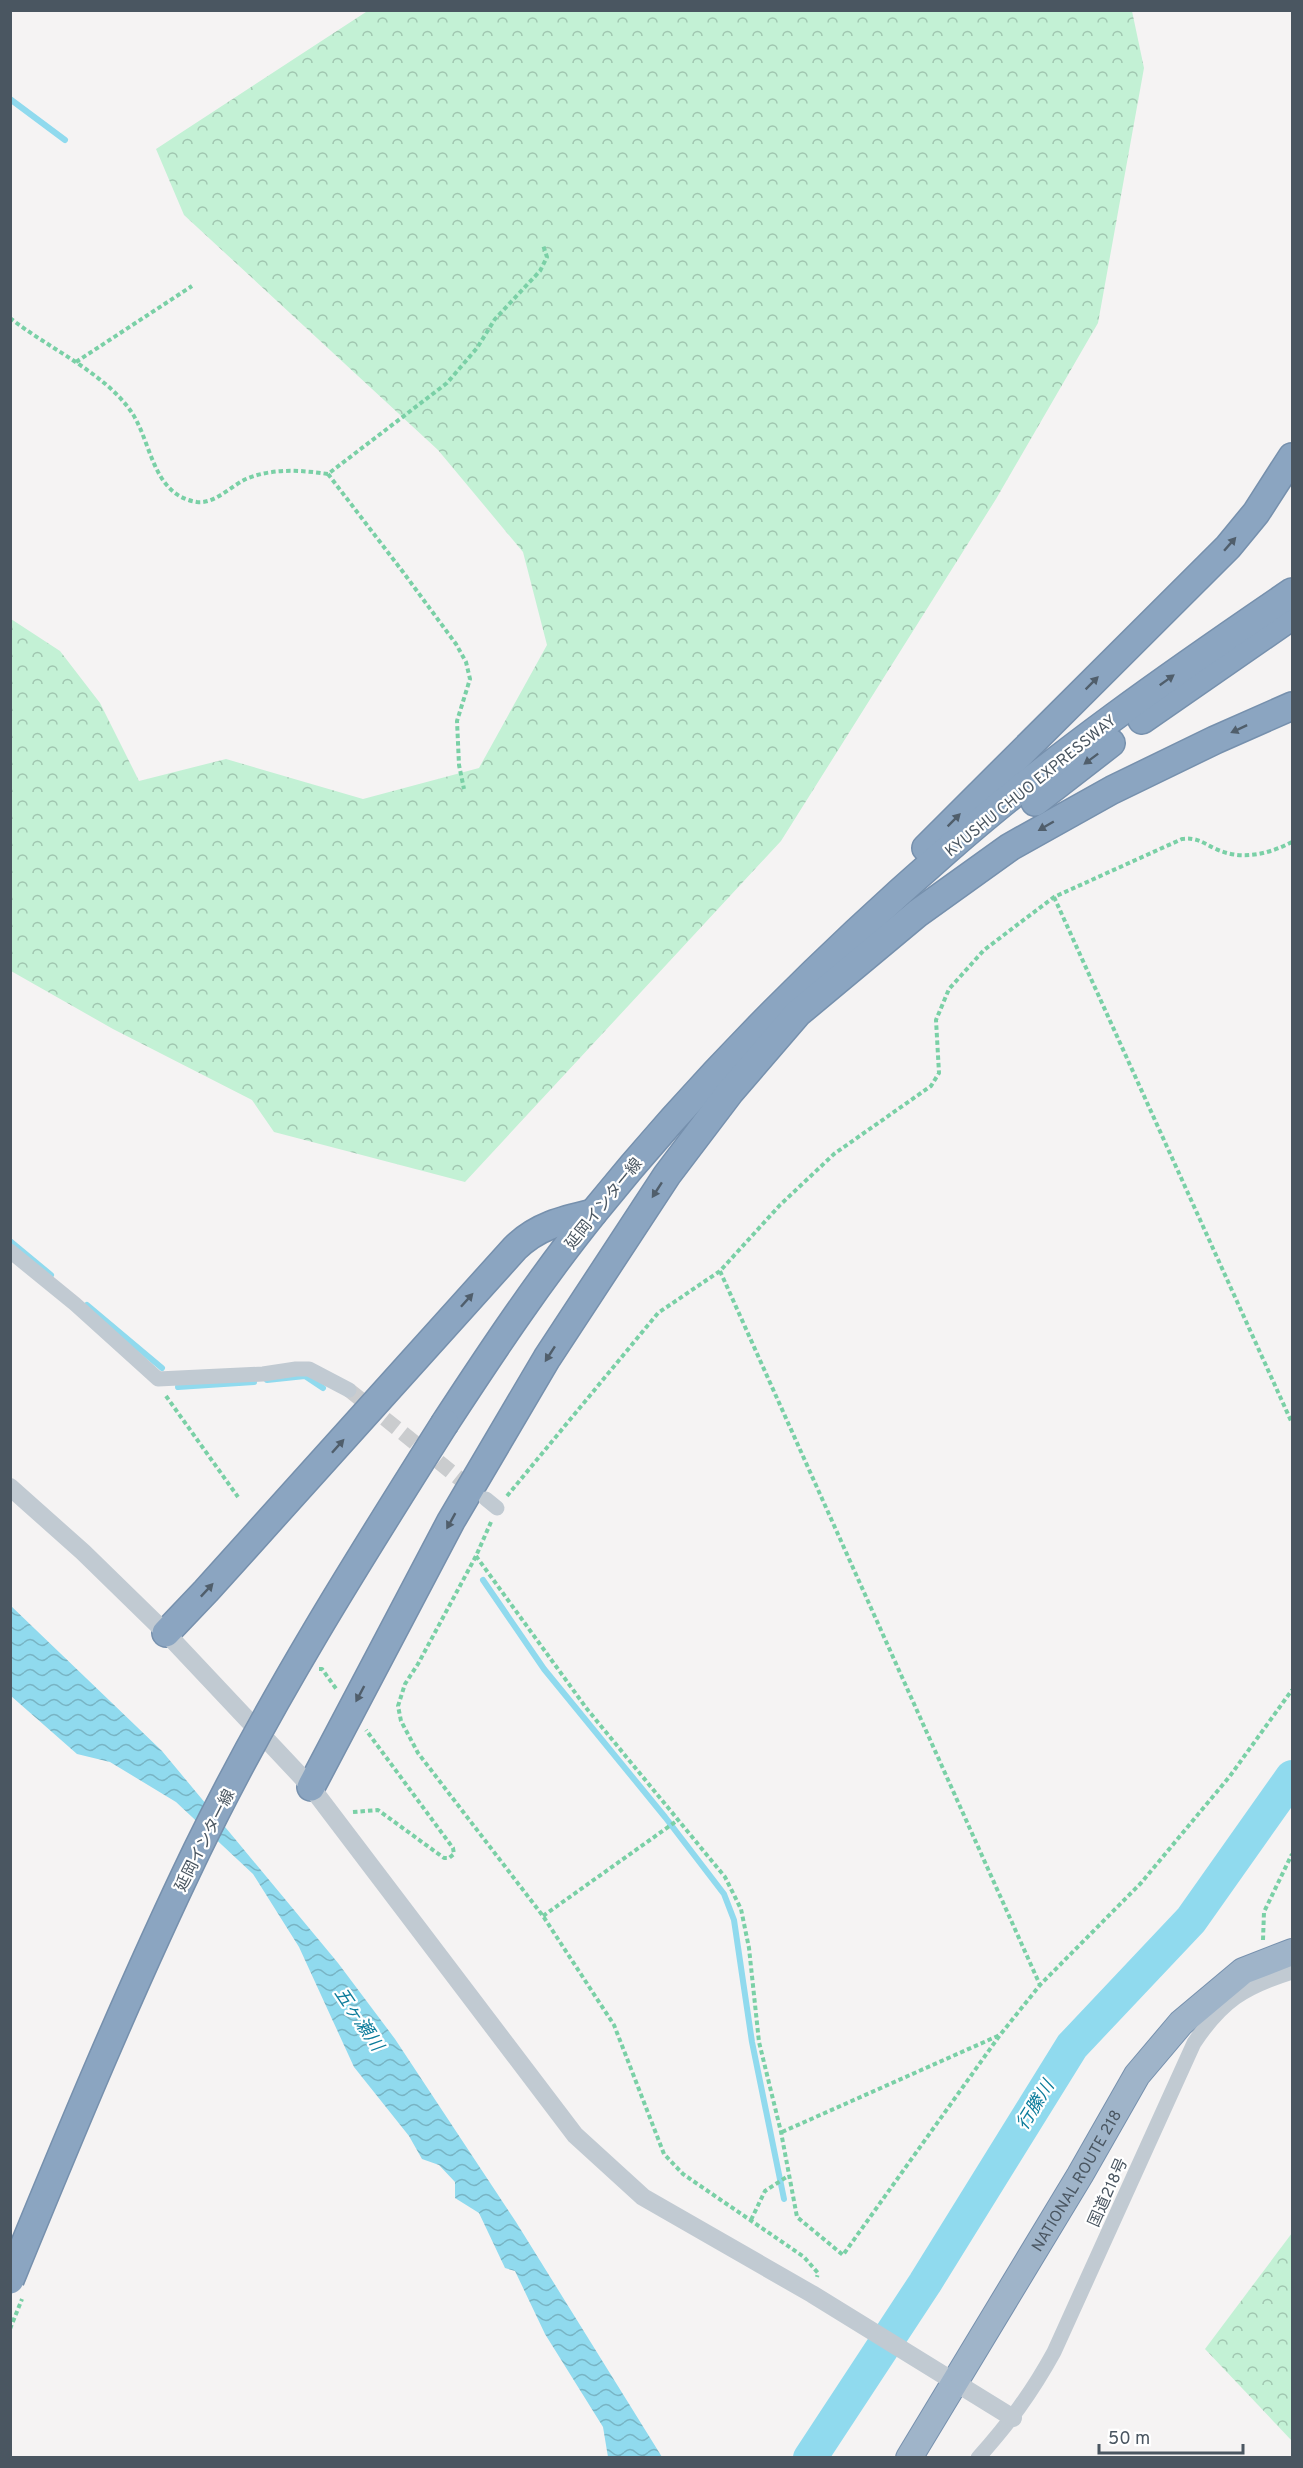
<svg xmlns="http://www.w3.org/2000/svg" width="1303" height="2468" font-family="Overpass,'Noto Sans JP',sans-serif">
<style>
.forest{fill:url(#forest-crowns)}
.water{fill:url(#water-waves)}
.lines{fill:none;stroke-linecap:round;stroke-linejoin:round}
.stream{stroke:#90daee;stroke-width:6}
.river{stroke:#90daee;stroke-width:34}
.minor-tunnel{stroke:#caccce;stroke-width:15;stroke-dasharray:15 8;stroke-linecap:butt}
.trunk-casing{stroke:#7690ad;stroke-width:28}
.motorway-casing{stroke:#7690ad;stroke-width:30}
.path{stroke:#7ad0a6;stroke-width:4;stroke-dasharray:4.5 3;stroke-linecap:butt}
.minor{stroke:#c1cad2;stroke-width:15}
.tertiary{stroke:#c1cad2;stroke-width:18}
.trunk{stroke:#9fb4c9;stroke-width:26}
.motorway{stroke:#8ba5c1;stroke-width:27}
.motorway-bridge-casing{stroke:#7690ad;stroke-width:30;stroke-linecap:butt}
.path-bridge{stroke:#7ad0a6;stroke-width:4;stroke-dasharray:4.5 3;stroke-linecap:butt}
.motorway-bridge{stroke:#8ba5c1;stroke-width:27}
.oneway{fill:#505e6b}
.labels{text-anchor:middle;stroke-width:4.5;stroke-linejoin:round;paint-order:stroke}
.street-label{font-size:16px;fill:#4a5661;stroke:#fff}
.water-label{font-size:18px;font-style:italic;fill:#0c7c9b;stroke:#fff}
</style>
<defs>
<pattern id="forest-crowns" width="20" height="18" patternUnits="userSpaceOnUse" patternTransform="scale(1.5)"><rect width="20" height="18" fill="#c3f1d5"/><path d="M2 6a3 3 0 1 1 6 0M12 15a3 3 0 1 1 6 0" fill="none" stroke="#a0c6b0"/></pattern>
<pattern id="water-waves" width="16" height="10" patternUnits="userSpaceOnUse" patternTransform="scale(1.5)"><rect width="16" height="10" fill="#90daee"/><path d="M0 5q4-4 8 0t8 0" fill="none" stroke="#78b4c4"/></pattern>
</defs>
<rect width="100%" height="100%" fill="#f5f3f3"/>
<g class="forest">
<polygon points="369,10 1132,11 1144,68 1098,323 996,499 781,841 465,1182 274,1132 252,1100 113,1029 11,971 11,619 60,651 100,703 139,781 226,759 363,799 479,768 547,645 523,552 438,450 184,215 156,149"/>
<polygon points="1292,2233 1292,2441 1205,2349"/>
</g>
<polygon class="water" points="10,1605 162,1751 338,1963 395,2039 516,2222 662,2457 608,2457 603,2427 545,2334 515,2271 505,2268 479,2213 455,2198 455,2182 439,2165 422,2159 409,2136 354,2067 299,1947 253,1874 176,1802 110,1762 77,1754 11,1696"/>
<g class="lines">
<g class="stream">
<polyline points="10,99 65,140"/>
<polyline points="10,1241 51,1275"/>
<polyline points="87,1305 162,1368"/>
<polyline points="267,1380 305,1376 323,1388"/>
<polyline points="178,1387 254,1382"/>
<polyline points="483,1580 544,1669 665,1817 724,1894 734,1920 752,2042 784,2199"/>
</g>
<polyline class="river" points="810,2458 925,2283 1072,2046 1191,1920 1292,1777"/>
<polyline class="minor-tunnel" points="349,1390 475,1491"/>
<defs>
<g id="trunk">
<path id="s1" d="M909,2458L1080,2175L1137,2075L1181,2023L1243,1971L1292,1952"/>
</g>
<g id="motorway">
<polyline points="1142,720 1292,616"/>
<polyline points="1035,802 1111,743"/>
<polyline points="926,848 1228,547 1256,513 1292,457"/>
<path d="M445,1423C492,1351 540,1279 594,1212C699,1082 820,961 946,851C1054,756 1173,673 1292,592"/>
<path d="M166,1633L206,1591L515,1248C537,1226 563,1220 593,1213"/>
<polyline points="311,1787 451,1521 547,1358 667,1175 730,1092 798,1013 918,913 1010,847 1112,790 1215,740 1292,706"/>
</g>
</defs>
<use href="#trunk" class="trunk-casing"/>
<use href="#motorway" class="motorway-casing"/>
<g class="path">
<path d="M10,318C48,348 103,372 130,410C152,440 151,495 197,502C215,504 231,486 246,479C272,468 301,470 328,474L447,383L477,348L495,319L540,271L547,257L543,245"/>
<polyline points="76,362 192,286"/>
<polyline points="328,474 403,572 456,644 466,662 470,679 457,721 459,765 464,789"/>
<polyline points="1054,897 1292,1423"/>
<polyline points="720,1271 1040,1985"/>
<polyline points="166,1396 238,1497"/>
<path d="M507,1496L658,1313L720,1271L780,1205L834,1154L931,1086L939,1073L936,1020L949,989L984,950L1054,897L1182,839C1197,837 1203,843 1216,849C1241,861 1269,854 1292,842"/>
<polyline points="491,1522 476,1556 418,1664 405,1684 398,1706 401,1721 418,1753 543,1916 614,2025 664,2154 683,2174 804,2257 818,2273 817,2277"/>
<polyline points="476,1556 587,1709 725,1877 741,1909 749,1948 759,2042 781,2132 797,2217 843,2255 1000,2035 1040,1985 1141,1883 1230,1776 1292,1690"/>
<polyline points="319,1669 322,1669 337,1690"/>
<polyline points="353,1812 378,1810 444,1858 449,1858 454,1854 453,1848 366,1730"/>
<polyline points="543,1916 678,1820"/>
<polyline points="1263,1940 1264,1912 1292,1854"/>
<polyline points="782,2132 1000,2035"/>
<polyline points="751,2220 765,2191 788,2176"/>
</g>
<g class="minor">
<polyline points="10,1251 75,1304 158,1379 263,1374 296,1369 309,1369 349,1390"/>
<polyline points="486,1499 497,1508"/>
<path d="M978,2458C1009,2423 1031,2394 1054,2352L1194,2043C1222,2001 1244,1987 1292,1972"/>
</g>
<polyline class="tertiary" points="10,1487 83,1552 166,1633 311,1787 575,2135 643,2197 812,2294 1013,2418"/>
<use href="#trunk" class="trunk"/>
<use href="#motorway" class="motorway"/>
<defs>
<path id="motorway-bridge" d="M10,2280C69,2136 129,1991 197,1850C269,1702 357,1562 445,1423"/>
</defs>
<use href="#motorway-bridge" class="motorway-bridge-casing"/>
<polyline class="path-bridge" points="10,2329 22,2299"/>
<use href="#motorway-bridge" class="motorway-bridge"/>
</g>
<defs><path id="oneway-solid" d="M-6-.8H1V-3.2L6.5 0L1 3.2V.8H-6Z" transform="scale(1.5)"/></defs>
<g class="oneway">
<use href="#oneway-solid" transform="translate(1230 544) rotate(-49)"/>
<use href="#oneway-solid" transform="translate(1167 680) rotate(-36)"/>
<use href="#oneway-solid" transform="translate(1092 683) rotate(-45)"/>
<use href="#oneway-solid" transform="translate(1239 729) rotate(155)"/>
<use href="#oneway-solid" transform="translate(1091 759) rotate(143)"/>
<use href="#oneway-solid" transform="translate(954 820) rotate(-45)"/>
<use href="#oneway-solid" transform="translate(1046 826) rotate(150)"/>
<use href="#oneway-solid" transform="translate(657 1190) rotate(123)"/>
<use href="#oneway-solid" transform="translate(467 1300) rotate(-48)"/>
<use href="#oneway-solid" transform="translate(550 1354) rotate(123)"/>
<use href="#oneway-solid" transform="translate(338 1446) rotate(-48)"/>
<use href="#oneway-solid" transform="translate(451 1521) rotate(119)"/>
<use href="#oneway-solid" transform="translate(207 1590) rotate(-47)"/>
<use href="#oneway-solid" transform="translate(360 1694) rotate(118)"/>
</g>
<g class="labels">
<g class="street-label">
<text transform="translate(1030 785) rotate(-39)" y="6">KYUSHU CHUO EXPRESSWAY</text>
<text transform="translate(603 1203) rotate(-51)" y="6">延岡インター線</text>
<text transform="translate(204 1840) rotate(-63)" y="6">延岡インター線</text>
<text dy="6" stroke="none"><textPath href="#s1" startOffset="324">NATIONAL ROUTE 218</textPath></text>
<text transform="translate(1107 2192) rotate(-66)" y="6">国道218号</text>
</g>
<g class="water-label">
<text transform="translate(359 2019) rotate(56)" y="6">五ヶ瀬川</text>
<text transform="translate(1035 2105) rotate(-58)" y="6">行縢川</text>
</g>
</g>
<rect width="1303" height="2468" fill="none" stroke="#4a5661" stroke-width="24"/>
<path d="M1099 2444v9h144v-9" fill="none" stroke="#4a5661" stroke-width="3"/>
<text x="1108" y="2444" font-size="18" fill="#4a5661" stroke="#ffffff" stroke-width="4.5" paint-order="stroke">50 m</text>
</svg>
